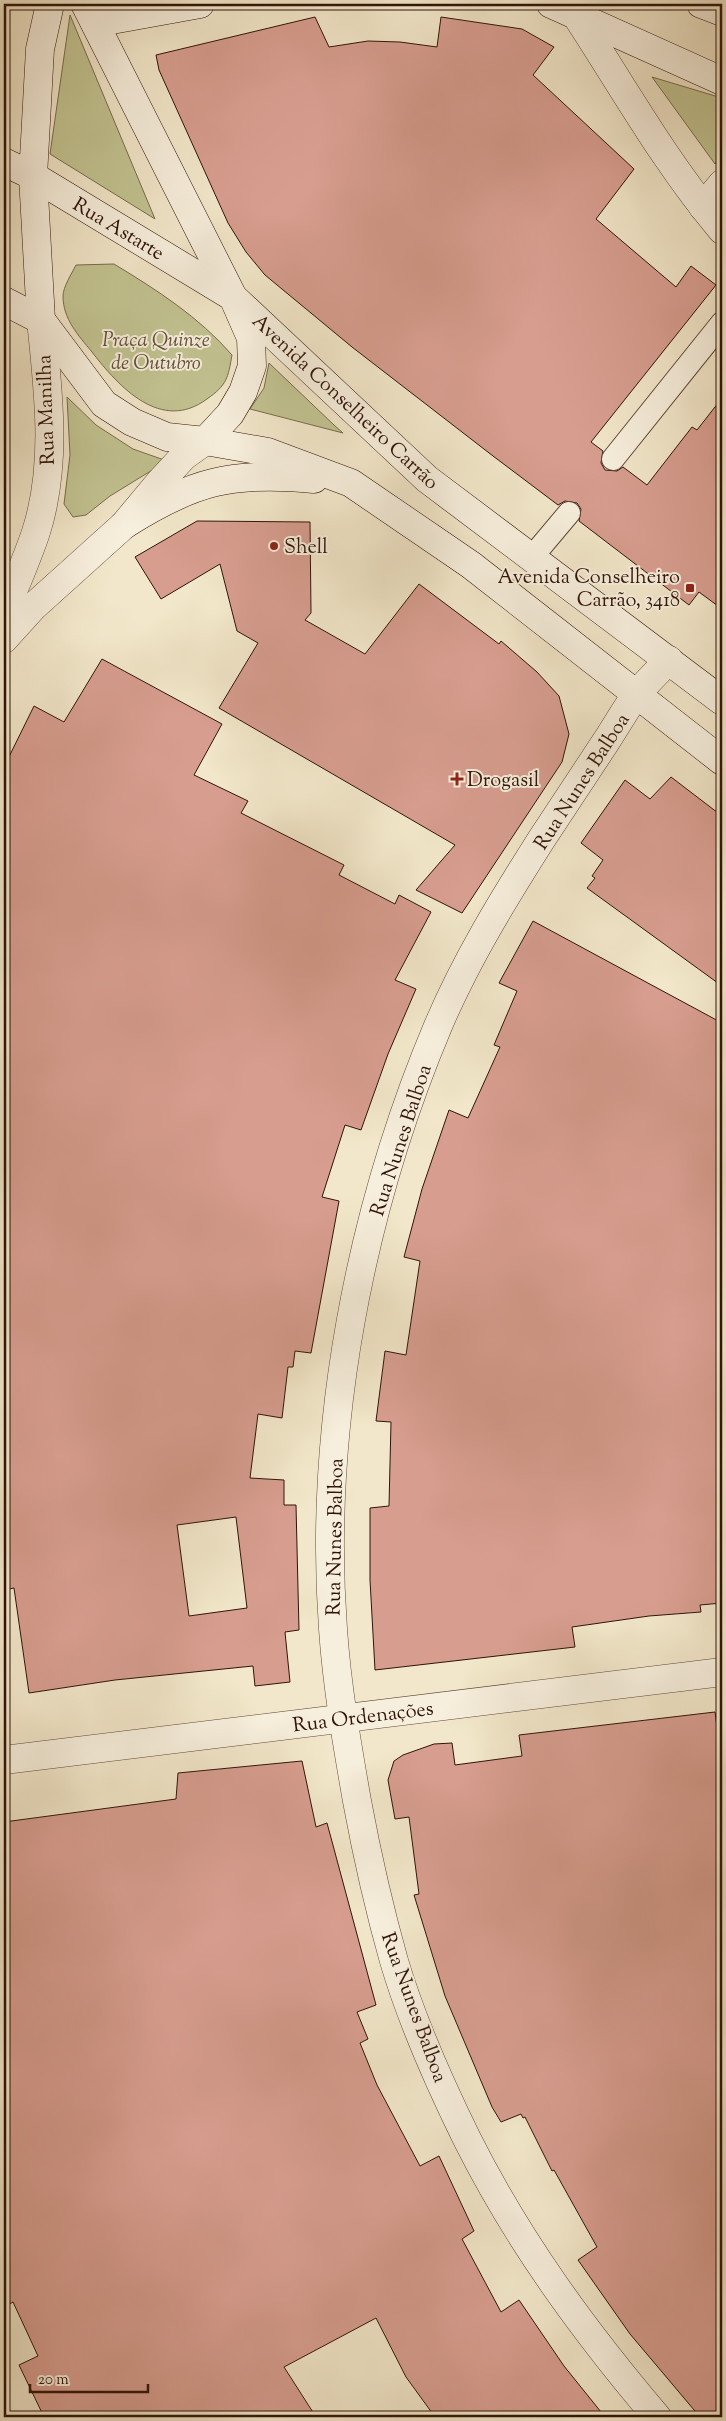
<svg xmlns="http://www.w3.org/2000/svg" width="726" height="2421" font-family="'Sorts Mill Goudy',serif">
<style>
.green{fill:#c2c391;stroke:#796c4d}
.building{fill:#d79d8f;stroke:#301409;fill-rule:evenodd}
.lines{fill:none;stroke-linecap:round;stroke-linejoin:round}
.lane-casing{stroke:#604939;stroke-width:24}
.street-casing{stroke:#604939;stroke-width:29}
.secondary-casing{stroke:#301409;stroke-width:29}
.lane{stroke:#f7efdd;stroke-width:22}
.street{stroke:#f7efdd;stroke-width:28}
.secondary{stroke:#f7efdd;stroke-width:28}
.poi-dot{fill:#8f2418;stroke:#f7efdd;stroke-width:2}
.labels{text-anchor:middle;stroke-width:4;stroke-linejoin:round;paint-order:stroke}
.street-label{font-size:20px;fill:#301409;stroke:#f7efdd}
.park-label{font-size:20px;font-style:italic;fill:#635139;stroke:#f7efdd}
.poi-label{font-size:20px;fill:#301409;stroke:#f7efdd;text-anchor:start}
</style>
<rect width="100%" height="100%" fill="#f2e7ca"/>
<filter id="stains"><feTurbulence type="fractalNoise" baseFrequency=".004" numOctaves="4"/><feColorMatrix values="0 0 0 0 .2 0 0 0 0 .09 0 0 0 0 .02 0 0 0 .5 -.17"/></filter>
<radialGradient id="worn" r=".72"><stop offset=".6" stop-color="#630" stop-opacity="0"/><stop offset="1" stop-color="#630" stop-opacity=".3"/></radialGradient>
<g class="green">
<polygon points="70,15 155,219 50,154"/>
<polygon points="652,77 722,98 722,153 715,164"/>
<path d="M114,264C157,290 199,317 232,355C228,378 227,385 207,399C161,433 119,387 92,352C78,335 63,319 63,296C63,287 72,273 76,265Z"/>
<polygon points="269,363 334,425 343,433 250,409 264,388"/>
<polygon points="67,397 96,425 133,449 167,461 110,496 86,515 73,517 64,504 70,455"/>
</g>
<g class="building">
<polygon points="315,17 329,47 368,41 400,42 437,47 441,17 522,29 554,47 533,75 634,169 596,219 676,287 691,266 716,285 591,442 603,451 601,463 605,470 617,471 623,467 647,485 692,427 697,430 722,398 722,609 699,592 689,605 579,521 581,509 577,503 565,501 558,505 493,456 352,347 265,275 246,252 228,223 159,70 156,55"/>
<polygon points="197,521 310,522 311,613 305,620 365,654 419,584 499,644 501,641 537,672 559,696 569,734 562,762 462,913 416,890 455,845 219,708 258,643 237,631 220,564 161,599 135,557"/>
<path d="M102,659L222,724L194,775L248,801L241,813L344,865L339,875L395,904L399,895L431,912L395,980L416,989L388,1054L361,1130L345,1125L322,1197L339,1201L311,1353L295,1351L293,1367H288L282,1418L258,1414L250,1478L284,1480V1505H296L299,1630L285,1632L290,1682L255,1686L253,1666L115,1680L29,1693L14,1588L4,1590V767L34,706L64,722ZM236,1517L247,1608L189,1616L177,1525Z"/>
<polygon points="671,777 722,816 722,986 587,888 595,878 592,876 603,860 581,843 625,780 650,799"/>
<polygon points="533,921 722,1023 722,1603 700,1605 701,1612 649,1616 572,1627 575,1647 375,1670 370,1580 370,1508 389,1506 391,1422 376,1421 385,1351 406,1355 420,1261 404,1257 422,1189 449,1110 468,1118 500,1047 494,1045 517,991 499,983"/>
<polygon points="715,1712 721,1757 718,1757 722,1793 722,2417 700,2417 630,2334 578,2260 597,2247 554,2170 552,2171 525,2117 523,2118 521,2114 501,2122 492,2107 445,1996 414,1895 419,1894 409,1817 395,1819 388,1780 394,1761 403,1755 434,1744 452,1743 455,1765 522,1756 519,1735"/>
<polygon points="302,1761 316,1827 327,1823 376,2005 357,2012 368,2039 360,2043 377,2085 420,2166 439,2156 474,2231 462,2239 501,2312 519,2300 564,2366 605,2417 435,2417 406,2377 376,2318 284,2367 316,2417 44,2417 19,2365 38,2356 13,2302 4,2307 4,1822 176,1799 178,1773"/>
</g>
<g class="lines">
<defs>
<g id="lane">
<polyline points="613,459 722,323"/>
<polyline points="532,557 569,513"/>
</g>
<g id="street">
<path d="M576,15C623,87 666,164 722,230"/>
<polyline points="703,207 722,184"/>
<path d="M4,613C15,586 27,559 36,532C58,463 48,390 41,320"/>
<polyline points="4,639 33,607 124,525 159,483 184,456 205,441"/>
<polyline points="4,1760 722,1672"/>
<path d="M657,2417C584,2331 518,2241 467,2139C439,2082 412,2022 394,1961C379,1908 367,1855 357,1801C347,1744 337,1687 333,1629C318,1428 360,1211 438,1026C466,960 503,900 541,840C562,808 583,776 605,743C615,728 625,710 636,695C646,683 658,671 669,660"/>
</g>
<g id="secondary">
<polyline points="50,4 40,49 33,176 41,320 104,404 132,422 167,437 205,441 268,452 351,483 471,565 722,761"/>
<polyline points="85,4 233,297 427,479 722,701"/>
<polyline points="551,4 722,81"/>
<polyline points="701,4 722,12"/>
<polyline points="95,23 200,4"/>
<polyline points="4,162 33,176 233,297 251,338 252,366 243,392 230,414 205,441"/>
<polyline points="4,301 41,320"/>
<path d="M124,525C193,481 232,471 314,479"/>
</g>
</defs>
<use href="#lane" class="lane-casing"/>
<use href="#street" class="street-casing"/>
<use href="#secondary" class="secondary-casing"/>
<use href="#lane" class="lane"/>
<use href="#street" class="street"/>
<use href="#secondary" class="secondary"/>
</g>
<g class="poi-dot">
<circle cx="274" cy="546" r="5"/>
<rect x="685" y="583" width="10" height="10" rx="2.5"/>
<path d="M454.5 771.5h5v5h5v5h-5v5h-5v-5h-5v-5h5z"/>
</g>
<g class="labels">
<g class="street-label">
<text transform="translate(119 228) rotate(31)" y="7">Rua Astarte</text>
<text transform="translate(346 401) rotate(43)" y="7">Avenida Conselheiro Carrão</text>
<text transform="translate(45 410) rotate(-92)" y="7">Rua Manilha</text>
<text transform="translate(581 781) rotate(-57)" y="7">Rua Nunes Balboa</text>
<text transform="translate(400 1140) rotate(-72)" y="7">Rua Nunes Balboa</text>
<text transform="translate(334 1537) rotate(-89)" y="7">Rua Nunes Balboa</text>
<text transform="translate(363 1716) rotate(-7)" y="7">Rua Ordenações</text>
<text transform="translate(415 2007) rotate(70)" y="7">Rua Nunes Balboa</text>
</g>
<g class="park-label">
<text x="156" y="346">Praça Quinze<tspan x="156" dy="23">de Outubro</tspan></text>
</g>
<g class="poi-label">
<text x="284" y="553">Shell</text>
<text x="680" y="583" text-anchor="end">Avenida Conselheiro<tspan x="680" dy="23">Carrão, 3418</tspan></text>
<text x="467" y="786">Drogasil</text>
</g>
</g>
<rect width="726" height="2421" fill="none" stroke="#f2e7ca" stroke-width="20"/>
<rect x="5" y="5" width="716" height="2411" fill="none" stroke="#301409" stroke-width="2.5"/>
<rect x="10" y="10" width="706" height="2401" fill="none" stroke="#301409"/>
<path d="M30 2384v8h118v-8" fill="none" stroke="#301409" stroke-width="2.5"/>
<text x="38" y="2384" font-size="15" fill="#301409" stroke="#f7efdd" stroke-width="4" paint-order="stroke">20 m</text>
<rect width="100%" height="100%" filter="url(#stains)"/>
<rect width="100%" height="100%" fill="url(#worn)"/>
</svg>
